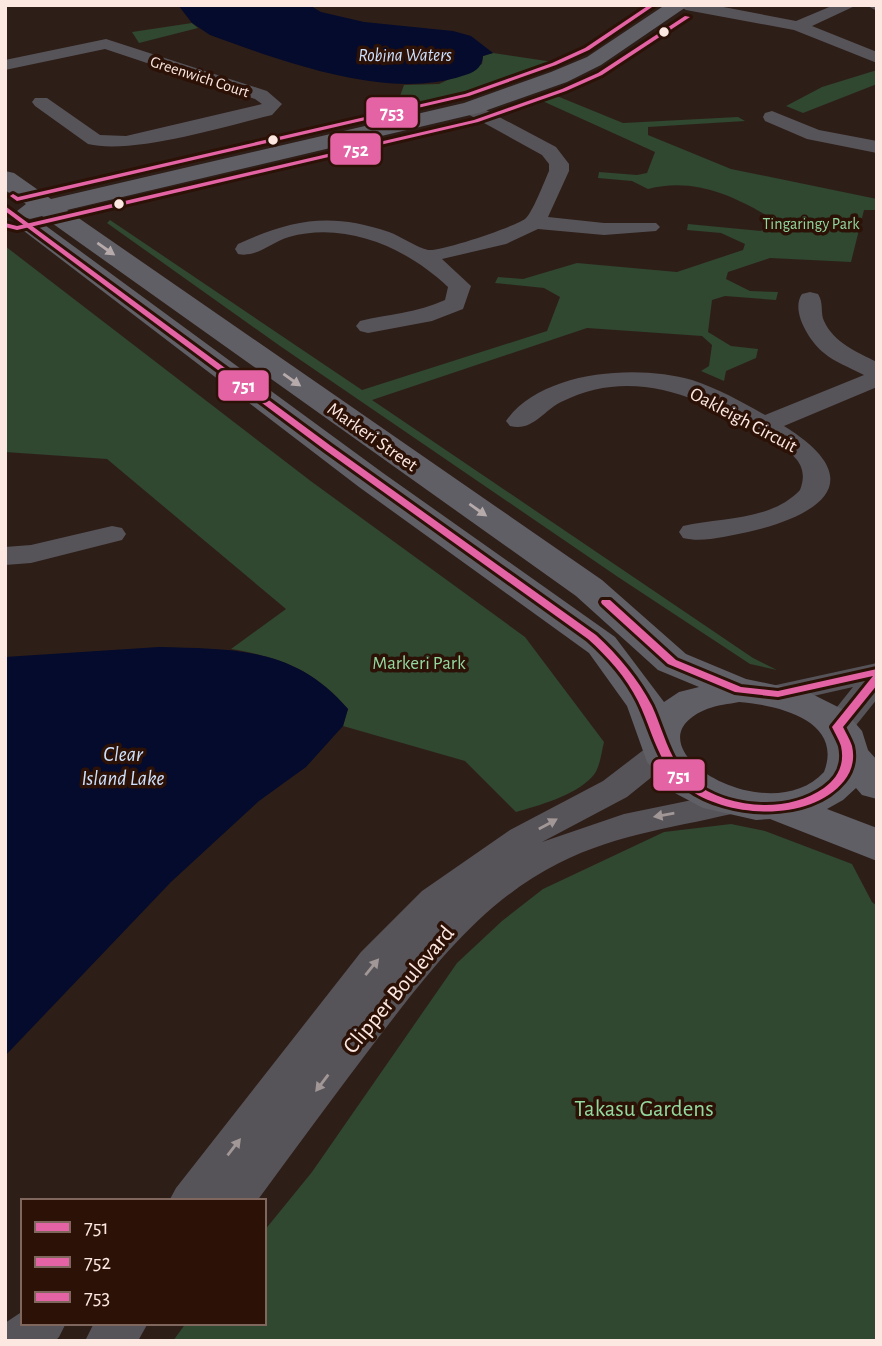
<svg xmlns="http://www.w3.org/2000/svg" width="882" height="1346" font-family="'Alegreya Sans',sans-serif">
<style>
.green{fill:#304730}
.water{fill:#040b2c}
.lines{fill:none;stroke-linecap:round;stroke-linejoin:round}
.street{fill:#565459;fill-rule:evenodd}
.secondary{fill:#605f66;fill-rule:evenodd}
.bus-1-casing{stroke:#2c1107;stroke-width:6}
.bus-2-casing{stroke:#2c1107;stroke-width:6}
.bus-3-casing{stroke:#2c1107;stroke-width:6}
.bus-1{fill:#e463a4;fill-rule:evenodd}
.bus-2{fill:#e463a4;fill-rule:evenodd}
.bus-3{fill:#e463a4;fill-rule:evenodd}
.oneway{fill:#b6aaaa}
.oneway2{fill:#a19796}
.bus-dot{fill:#fce8e1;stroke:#2c1107;stroke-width:2.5}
.labels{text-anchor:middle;stroke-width:7;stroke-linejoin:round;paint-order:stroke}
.far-street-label{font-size:16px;fill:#fce8e1;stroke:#2c1107}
.far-park-label{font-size:16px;fill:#93d99e;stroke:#2c1107}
.far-water-label{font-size:18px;font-style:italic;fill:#cee2fe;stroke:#2c1107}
.street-label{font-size:19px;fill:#fce8e1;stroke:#2c1107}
.park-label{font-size:19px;fill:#93d99e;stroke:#2c1107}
.water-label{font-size:21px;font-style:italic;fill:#cee2fe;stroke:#2c1107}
.near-street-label{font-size:23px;fill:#fce8e1;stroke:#2c1107}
.near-park-label{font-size:23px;fill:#93d99e;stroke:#2c1107}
.line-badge{stroke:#2c1107;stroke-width:2.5}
.badge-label{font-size:19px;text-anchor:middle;font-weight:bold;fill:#fff}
</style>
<rect width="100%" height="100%" fill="#2e1e18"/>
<g class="green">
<polygon points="192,23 198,28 139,43 132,32"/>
<polygon points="493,53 560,63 472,95 392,118 404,85 439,84 482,64 483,56"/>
<polygon points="877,70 877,84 803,113 786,106 822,87"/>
<path d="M552,94L623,123L738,117L745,121L648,127V135L731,169L877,199V210H864L851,262L770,258L728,272L726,279L750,291L778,292L776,300L725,296L712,300L708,332L731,346L758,349L756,358L726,371L724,381L701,371L709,366L712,345L702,336L587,328L372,400L753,658L777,670L750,664L618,577L280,346L107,223L110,220L362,390L547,331L560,297L544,288L495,283L498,277L523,279L577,263L677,272L743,250L745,244L721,233L687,230L688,224L761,231L774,220C735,196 694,177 648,189L632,181L598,178L599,172L637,175L647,173L655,152L538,99Z"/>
<path d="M5,246L312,482L525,637L604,742C601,754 600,770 591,778C575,795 538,806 516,812L465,761L343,726L348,709C315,670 280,657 231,649L286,609L107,459L5,452Z"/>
<polygon points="731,824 765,831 852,864 872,902 877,906 877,1341 173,1341 186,1323 264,1323 264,1231 312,1172 457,963 502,921 543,889 664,832"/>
</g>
<g class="water">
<path d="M178,5H309L321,12L364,22L453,31L471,36L493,53L483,56C482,69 473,73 462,76C387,101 282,61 210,35L192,23Z"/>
<path d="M159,647C234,649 295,647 348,709L343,726L306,767L259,801L171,882L5,1056V657Z"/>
</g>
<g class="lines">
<g class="street">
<polygon points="678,5 713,5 796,21 834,5 857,5 812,26 877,52 877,63 794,30 686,10"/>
<polygon points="866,5 877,5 877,11"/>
<path d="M106,39L267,91L282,104L272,115C226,126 132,155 88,144L35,106L32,102L35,98H47L100,135L126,136L262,104L255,99L105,49L5,70V60Z"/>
<path d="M471,102L556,147L569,164V171L548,217L604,223H656L660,227L656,231L604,235L538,229L506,244L442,259L471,286L463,309L432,321L368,333L360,331L356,326L360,321C389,314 417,313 445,300L448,287C407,248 346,221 289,237C271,242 257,258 238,254L235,249L238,244C292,219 331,212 389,232C400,236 418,248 428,250C440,252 514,227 525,219C533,212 544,182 549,171V164L542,155L464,112L462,108Z"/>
<polygon points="772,111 819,130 877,141 877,153 807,139 765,121 763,117 765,113"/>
<path d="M810,292L818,294C824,303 820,312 824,321C834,343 857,352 877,362V387L784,426C871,480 822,515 748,532C727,536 703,543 683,538L679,532L683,526C721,517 771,521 800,490C810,464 792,453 772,441C708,400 636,364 561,402C543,411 532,432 510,426L506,421C541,370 638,364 692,380C717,388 742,402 765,415L864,375C851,368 834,362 824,353C810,342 790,311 802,294Z"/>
<polygon points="112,526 122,528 126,534 122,540 31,563 5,565 5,547 31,545"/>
<polygon points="877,663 877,699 849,734 837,737 825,734 821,727 853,687 778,704 767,701 762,694 767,687"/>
<path d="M662,742L674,745L679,752L674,759L627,797L542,842L624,814L731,792L743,795L748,803L743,811C681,827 618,833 559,863C481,902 430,971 378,1038C337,1092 297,1146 257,1201H169L176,1188L361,952L422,891L510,830L603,781L650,745Z"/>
<polygon points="23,1311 23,1323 66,1323 59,1337 55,1341 5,1341 5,1323"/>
<polygon points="94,1323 148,1323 138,1341 85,1341"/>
</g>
<path class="secondary" d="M665,5H689L601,65L567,82L479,113L67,210L602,580L686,654L746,679L808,692L844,710L862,731L868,750L877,760V799L862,795L856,788L843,800L827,809L877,828V861L770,819L756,820L703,808L673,792L647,762L627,706L589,653L359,487L20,228L24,223L33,220L42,223L383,473L615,637L664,702L679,692L699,687L658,670L576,596L42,216L30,219L21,216L17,211L26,204L5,190V171L14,173L51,199L464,103L551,72L587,57ZM739,702C777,705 844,720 824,772C767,834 620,744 707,709C717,705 729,704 739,702Z"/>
<defs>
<path id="bus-1" d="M5,206L331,446L596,635C618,655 638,679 652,706C664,732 669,762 692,781C727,809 787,814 824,788C838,778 845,764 841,746C839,740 835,733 832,727L873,676L778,697L735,692L668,664L602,604L601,602L602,600H610L676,660L741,687L778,691L877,669V685L843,727C846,733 850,740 852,746C855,759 852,771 844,781C810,823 727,818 687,788C658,767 653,731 638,701C626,677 608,657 588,639L325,450L5,211Z"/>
<polygon id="bus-2" points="685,16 690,17 602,75 566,91 478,122 17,230 5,227 5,223 17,226 474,120 562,89 598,73"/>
<polygon id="bus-3" points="649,5 655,5 589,50 556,65 469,96 17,201 10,196 13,194 18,197 465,94 552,63 585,48"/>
</defs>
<use href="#bus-1" class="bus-1-casing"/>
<use href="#bus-2" class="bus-2-casing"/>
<use href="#bus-3" class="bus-3-casing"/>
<use href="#bus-1" class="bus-1"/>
<use href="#bus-2" class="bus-2"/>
<use href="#bus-3" class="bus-3"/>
</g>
<defs><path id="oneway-solid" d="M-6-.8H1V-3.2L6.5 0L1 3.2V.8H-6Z" transform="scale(1.75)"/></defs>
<g class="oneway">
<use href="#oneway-solid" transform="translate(106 249) rotate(35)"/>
<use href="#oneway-solid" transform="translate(292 380) rotate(35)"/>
<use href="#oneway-solid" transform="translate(478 510) rotate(35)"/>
</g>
<g class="oneway2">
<use href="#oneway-solid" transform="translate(664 815) rotate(170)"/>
<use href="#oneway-solid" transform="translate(548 824) rotate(-29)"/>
<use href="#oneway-solid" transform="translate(372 967) rotate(-51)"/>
<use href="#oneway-solid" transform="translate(322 1083) rotate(127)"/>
<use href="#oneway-solid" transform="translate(234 1147) rotate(-52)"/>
</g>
<g class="bus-dot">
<circle cx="664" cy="32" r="6"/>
<circle cx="273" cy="140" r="6"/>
<circle cx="119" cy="204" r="6"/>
</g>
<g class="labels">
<g class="far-street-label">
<text transform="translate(200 76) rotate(18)" y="6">Greenwich Court</text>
</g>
<g class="far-park-label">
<text x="811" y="229">Tingaringy Park</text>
</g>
<g class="far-water-label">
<text x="405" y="61">Robina Waters</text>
</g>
<g class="street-label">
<text transform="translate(744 419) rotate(28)" y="7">Oakleigh Circuit</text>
<text transform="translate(373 436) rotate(35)" y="7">Markeri Street</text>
</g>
<g class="park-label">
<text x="419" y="669">Markeri Park</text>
</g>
<g class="water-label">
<text x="123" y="761">Clear<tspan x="123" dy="24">Island Lake</tspan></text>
</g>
<g class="near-street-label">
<text transform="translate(398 989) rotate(-50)" y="8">Clipper Boulevard</text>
</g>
<g class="near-park-label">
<text x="644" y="1116">Takasu Gardens</text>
</g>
</g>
<g class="line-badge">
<rect x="365" y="96" width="54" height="33" rx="7" fill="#e463a4"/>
<rect x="329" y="132" width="53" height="34" rx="7" fill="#e463a4"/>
<rect x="217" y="369" width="53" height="33" rx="7" fill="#e463a4"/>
<rect x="652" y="758" width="54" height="34" rx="7" fill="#e463a4"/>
</g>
<g class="badge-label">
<text x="392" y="119">753</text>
<text x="356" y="156">752</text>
<text x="244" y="392">751</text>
<text x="679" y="782">751</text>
</g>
<rect width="882" height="1346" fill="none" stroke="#fce8e1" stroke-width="14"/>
<rect x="21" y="1199" width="245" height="126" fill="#2c1107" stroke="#7f675e" stroke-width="2"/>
<rect x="35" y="1222" width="35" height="10" fill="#e463a4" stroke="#7f675e" stroke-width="2"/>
<text x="84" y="1234" font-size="21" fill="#fce8e1">751</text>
<rect x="35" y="1257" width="35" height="10" fill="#e463a4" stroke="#7f675e" stroke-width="2"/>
<text x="84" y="1269" font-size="21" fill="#fce8e1">752</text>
<rect x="35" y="1292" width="35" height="10" fill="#e463a4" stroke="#7f675e" stroke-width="2"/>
<text x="84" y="1304" font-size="21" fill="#fce8e1">753</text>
</svg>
